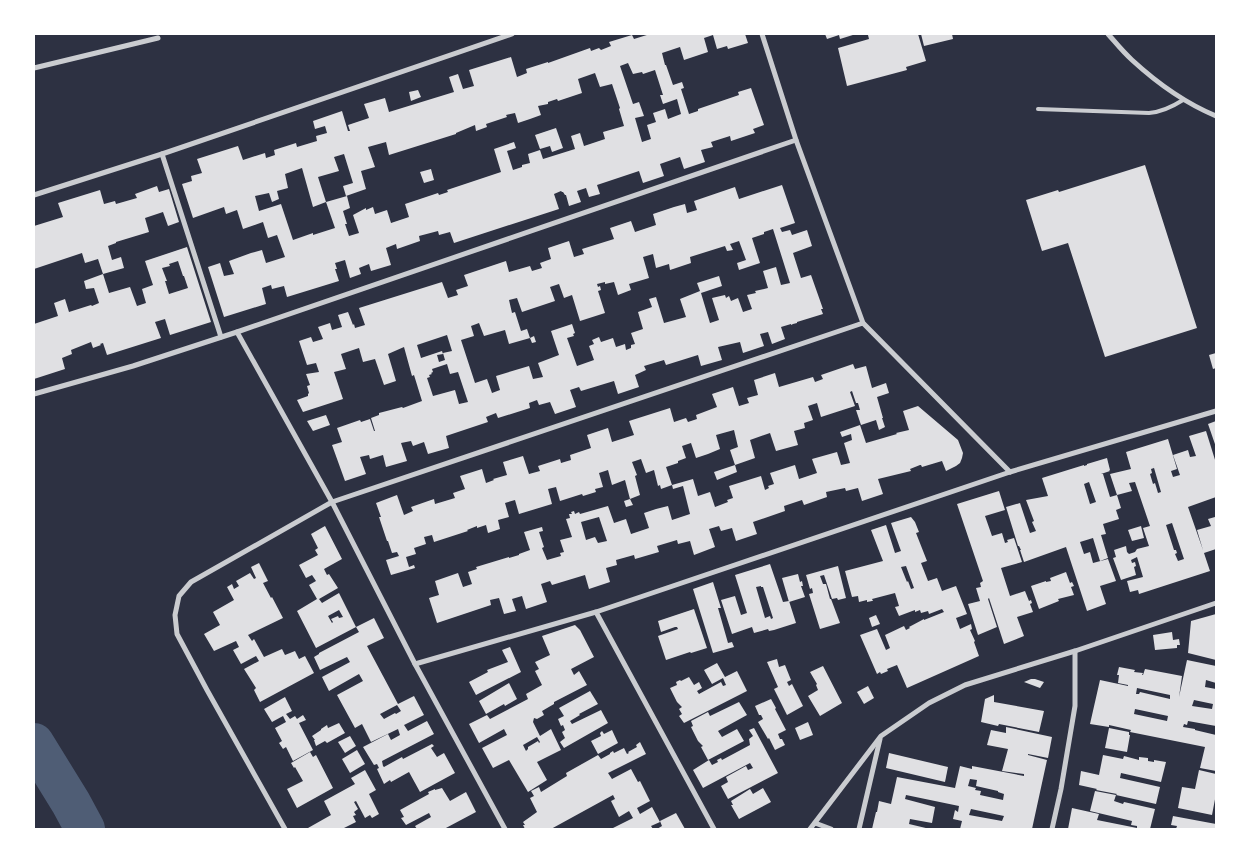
<svg xmlns="http://www.w3.org/2000/svg" width="1250" height="863" font-family="'Asap Condensed',sans-serif">
<style>
.lines{fill:none;stroke-linecap:round;stroke-linejoin:round}
.river{stroke:#4f5d75;stroke-width:40}
.building{fill:#e0e0e3;fill-rule:evenodd}
.service{stroke:#caccd0;stroke-width:4}
.minor{stroke:#caccd0;stroke-width:5}
</style>
<rect width="100%" height="100%" fill="#2d3142"/>
<g class="lines">
<polyline class="river" points="34,743 71,803 85,829"/>
</g>
<g class="building">
<path d="M650,34H745L748,43L728,49L727,46L717,49L713,35L704,38L708,52L684,60L680,47L662,53L665,65H666L673,85L682,82L684,88L681,89L689,114L698,111V109L739,95L738,92L751,88L764,125L753,129L755,133L731,141L730,136L711,142L713,147L701,150L705,162L684,169L680,157L660,164L664,176L643,183L639,171L597,185L600,194L589,197L586,188L577,191L581,202L569,206L566,195H565L563,192H562L561,191L554,194L559,209L454,243L450,232L439,235L438,231L419,236L420,241L397,249L396,244L386,248L391,265L371,271L369,264L359,268L361,274L350,278L345,260L335,263L337,269H335L339,281L287,297L284,286L272,289L271,285L262,288L266,304L224,317L208,267L220,263L224,276L234,274L229,261L251,253L262,250L266,263L285,257L277,235L268,238L263,222L243,229L237,210L226,214L224,207L193,218L182,184L192,181L191,176L202,173L197,159L238,146L243,160L265,153L266,158L275,155L274,150L296,143L297,147L317,141L316,136L327,133L325,126L315,129L313,121L342,111L348,131H350L348,125L369,118L364,104L385,98L389,112L454,92L449,77L458,74L463,89L474,86L469,70L511,57L517,77L527,73L526,69L548,62V63L590,48L591,51L599,48L601,50L611,46L609,42L632,35L634,39ZM628,63L633,74L642,72L643,74L655,70L663,95H660L663,104L677,99L681,114L668,119L665,109L653,113L656,122L647,125L651,139L642,142L635,118L644,116L639,102L633,104L620,66ZM595,73L600,87L612,84L620,108L619,109L624,126L603,132L605,139L584,146L580,133L571,136L575,149L543,159L540,150L528,154L530,163L522,165V167L513,170L507,151L516,148L514,142L494,149L501,172L447,190L448,192L439,195L438,193L405,204L409,217L391,223L387,210L375,214L373,207L366,210V208L353,215L359,233L349,236L345,224H347L343,211L350,208L347,196L326,202L335,228L313,235V233L293,240L281,204L259,211L255,196L269,193L272,202L279,199L277,191L288,188L285,174L302,168L313,207L326,202L318,177L339,171L334,157L344,154L353,183L343,186L346,196L366,189L361,171L375,167L368,147L386,142L389,155L456,134V133L475,125L476,131L487,127L486,124L507,117L506,115L515,113L518,123L530,119L541,115L538,106L548,104V102L557,99L558,101L582,93L578,79Z"/>
<polygon points="825,34 856,34 840,39 839,35 827,39"/>
<polygon points="872,34 918,34 926,61 906,67 907,70 847,86 838,48 869,39 868,35"/>
<polygon points="921,34 952,34 953,39 924,46"/>
<polygon points="418,90 421,97 411,101 409,92"/>
<polygon points="556,128 563,148 552,152 550,146 540,149 535,135"/>
<polygon points="1145,165 1197,328 1105,357 1068,243 1042,251 1026,200 1058,190 1059,192"/>
<polygon points="431,169 434,180 424,183 420,172"/>
<path d="M782,185L795,223L780,228L782,232L790,230L792,235L807,230L812,246L793,253L801,278L811,275L823,309H821L823,314L797,322V323L793,324L791,325V324L781,327L785,339L772,344L768,332L760,334L764,346L743,353L740,342L718,347L722,360L701,366L698,355L666,365L664,360L644,366L646,370L635,375L639,387L618,394L614,381L581,391L579,387L570,390L576,407L555,414L550,402L539,405L537,400L529,403L530,408L498,418L496,413L486,417L488,422L446,436L449,448L428,454L424,442L413,446L411,441L401,443L407,461L386,467L383,455L370,459L369,455L360,457L366,474L345,481L332,445L342,442L337,428L360,420L361,422L370,419L374,431H375L371,418L379,415V413L402,407L403,408L422,401L414,375L412,376L404,347L388,354L396,381L384,385L375,359L363,362L359,348L341,354L346,369L334,372L343,399L303,412L297,400L308,396V394L309,393L307,386L310,385L306,374L319,372L316,363L307,365L299,341L311,337L313,342L323,339L318,327L330,323L332,330L342,327L338,315L348,312L353,325L354,324L355,328L365,325L359,308L442,282L448,298L458,295L456,290L468,286L464,275L506,261L509,272L530,266L532,271L542,268L540,263L551,259L548,248L569,241L574,257L584,254L582,249L614,239L610,228L631,221L635,232L656,225L653,214L674,207L685,204L687,213L697,210L694,201L735,187L739,199ZM773,229L790,283L781,285L776,267L763,271L768,288L755,291L756,293L747,295L752,309L743,312L738,298L731,301L729,296L726,298L725,295L712,298L719,320L710,323L701,293L722,286L719,276L697,283L700,291L680,299L686,317L664,323L656,297L649,299L652,307L638,312L643,329L631,333L635,344L631,345V348L626,350L625,344L616,347L613,338L601,342L599,337L592,340L594,344L589,346L594,360L577,366L567,338L574,336L573,334L575,333L572,324L551,331L559,355L538,363L543,377L533,379L529,366L496,376L500,390L492,393L487,379L475,383L461,340L474,336L471,326L479,323L484,336L505,330L509,344L530,338L532,343L536,342L534,336L530,338L527,329L521,331L515,312L512,313L509,300L517,298L522,312L555,301L550,287L559,284L564,298L572,295L580,321L605,313L598,291L601,290L600,286L598,287L597,284L605,282V284L614,282L618,295L631,290L629,284L649,278L643,257L653,254L656,268L669,264L670,270L691,263L690,257L725,246L727,251L733,250L730,244L739,241L746,260L737,263L739,270L760,263L752,238L764,234V232ZM447,335L452,351L443,353L445,360L439,362L437,355L443,354L442,351L421,358L417,345ZM447,364L450,374L458,372L468,402L459,404L455,390L433,396L427,378L430,377L429,375L432,374L431,373L433,372L432,369Z"/>
<polygon points="157,186 159,192 169,189 179,222 168,226 163,212 145,218 149,232 116,242 116,243 108,246 112,260 121,257 124,268 103,274 98,259 85,263 82,253 34,269 34,226 63,217 58,203 100,190 104,204 115,201 116,204 137,198 135,194"/>
<path d="M187,247L211,322L170,335L165,319L155,322L161,338L107,355L103,343L100,344L101,345L93,348L91,342L71,350L72,354L62,358L65,369L34,379V324L58,316L54,303L65,299L69,312L91,305L92,306L99,303L94,288L86,289L84,281L103,274L109,293L130,287L137,306L146,303L142,289L153,285L145,261ZM178,261L183,276H184L188,288L169,294L165,281H167L162,268L170,266L169,264Z"/>
<polygon points="1216,353 1216,368 1213,369 1209,355"/>
<polygon points="853,364 855,369 866,366 872,388 886,383 889,393 877,397 883,418 882,418 885,427 879,430 876,420 861,425 856,410 860,410 858,403 856,403 852,391 850,392 855,406 821,417 817,403 808,406 813,420 804,423 805,428 794,431 798,445 776,451 770,433 750,440 755,458 735,465 730,450 738,447 734,430 716,435 720,449 708,454 696,458 691,443 682,446 686,458 678,461 678,463 666,467 672,485 661,489 660,485 658,486 654,470 646,473 641,459 632,462 637,475 635,476 640,495 630,499 633,505 626,507 624,501 630,499 625,480 612,485 608,470 599,473 603,487 595,489 596,492 583,496 582,494 560,501 556,487 548,489 552,504 519,514 515,500 505,503 509,517 498,520 500,529 488,533 486,525 477,528 477,526 467,530 468,531 434,542 432,535 424,537 426,544 414,548 416,554 406,557 409,567 414,565 415,568 391,575 386,560 399,556 397,552 392,553 388,541 387,541 379,517 381,517 376,503 397,495 404,515 413,511 411,507 434,499 435,504 455,498 453,493 465,489 460,476 482,469 486,483 494,480 493,479 507,475 503,462 523,456 529,474 540,471 538,466 560,459 561,463 571,460 570,455 591,448 587,435 608,428 612,442 634,435 629,421 670,408 674,422 686,418 688,422 697,419 696,415 717,407 712,394 733,387 739,406 749,403 747,398 758,395 754,380 775,373 779,387 813,377 815,382 823,379 821,375"/>
<path d="M918,406L958,440L963,453L962,458L960,463L956,466L946,471L942,461L922,467L921,465H920L910,469L911,471L878,479L883,494L862,501L858,488L846,491L845,488L826,492L827,497L804,505L802,500L784,506L785,511L753,522L757,534L736,541L732,528L721,531L719,526L709,529L715,547L694,555L690,541L678,544L677,540L657,546L659,552L635,559L634,555L616,560L617,565L606,568L610,582L589,589L585,575L552,585L550,581L541,584L547,602L526,609L522,596L512,599L516,611L504,614L499,598L490,600L491,605L437,623L429,598L439,595L435,581L458,573L463,587L472,584L468,572L477,569L476,567L509,557V558L519,555V554L530,550L524,532L542,527L543,531L539,532L544,547L542,548L547,560L561,556L560,553L564,552L560,540L572,537L566,519L570,518L569,514H572L571,512L574,511L575,514L579,512L580,514L608,506L614,523L626,519L631,534L649,528L644,513L656,509L668,506L672,520L690,514L683,486L673,489L672,485L693,479L698,496L710,492L715,507L728,502L727,500L733,498L729,486L761,476L765,490L769,488L768,486L774,484L770,473L795,465L799,479L817,473L812,459L837,452L841,465L850,463L844,443L852,440L851,434L842,437L840,432L860,425L866,443L897,434L896,433L909,430L903,411ZM599,517L607,541L598,543L595,537L586,540L581,522Z"/>
<polygon points="326,415 330,425 313,431 307,421"/>
<polygon points="1216,421 1216,447 1208,424"/>
<path d="M1206,431L1216,463V497L1188,507L1203,550L1197,530L1211,526L1208,519L1215,517L1216,521V549L1204,553L1210,571L1139,594L1138,590L1130,592L1127,581L1143,577L1137,557L1131,560L1132,563L1135,562L1136,566L1134,567L1136,575L1121,580L1113,558L1116,557L1114,550L1126,546L1127,552L1129,554L1135,552L1137,549L1149,546L1143,528L1150,526L1135,482L1129,483L1132,491L1117,495L1110,474L1131,469L1126,452L1168,439L1177,469L1171,471L1173,477L1180,475L1173,455L1188,450L1190,457L1196,456L1189,436ZM1152,461L1161,492L1158,493L1155,483L1153,484L1150,474L1152,473L1151,469L1154,468ZM1172,523L1184,559L1178,561L1175,554L1177,553L1176,550H1174L1166,525Z"/>
<path d="M1107,458L1110,470H1109L1110,471L1101,474H1103L1110,497L1117,495L1121,508L1116,510L1119,519L1103,524L1106,534L1101,535L1108,558L1100,561L1093,538L1080,542L1084,554L1090,552L1093,563L1108,559L1116,581L1100,586L1106,604L1087,611L1066,547L1024,562L1020,550H1021L1019,546H1018L1006,507L1020,503L1030,533L1036,531L1032,522L1034,521L1026,500L1048,496L1042,478L1084,465V466L1087,465V464ZM1089,482L1096,502L1090,504L1084,484Z"/>
<polygon points="735,465 737,472 717,480 714,472"/>
<polygon points="999,491 1005,510 985,516 992,536 1002,533 1005,543 1008,542 1007,540 1014,538 1022,562 1001,568 1010,596 1025,591 1029,601 1031,600 1032,603 1030,604 1033,612 1017,617 1024,636 1004,644 989,598 988,599 997,627 978,635 968,604 980,601 976,588 981,587 980,583 983,581 957,504"/>
<path d="M911,517L915,522L919,532L916,533L927,561L921,563L928,581L937,578L942,591L956,586L967,614L956,618L960,629L971,624L972,629L970,630L975,641L974,642L979,656L907,688L897,665L887,669L888,671L881,674L880,672L877,674L860,635L877,629L886,650L890,648L885,635L904,626L906,630L910,628L909,627L924,619V620L944,612L942,609L929,614L928,611L921,613L920,610L915,612V610L899,616L895,607L899,606L895,593L872,599L873,601H872L867,602V600L859,602L858,596L852,597L845,571L883,561L871,530L886,525L895,553L901,551L891,523ZM906,566L914,588L911,589L908,581L907,582L901,567Z"/>
<path d="M325,526L342,559L324,569L327,575L329,574L338,588L319,599L322,603L339,593L356,627L374,618L384,638L367,646L398,704L414,696L424,715L404,725L408,731L427,721L434,734L382,761L383,766L384,767L402,757L403,759L432,744L434,746L431,748L437,757L444,753L455,773L420,792L409,772L391,782L390,780L384,784L377,769L379,768L377,764L374,765L363,747L388,734L391,740L400,735L398,729L371,742L362,724L355,728L337,695L363,681L359,674L329,691L322,677L350,662L347,657L320,670L314,657L319,654V653L359,632L356,627L316,648L297,611L317,599L309,585L316,581L312,575L306,578L299,565L318,555L315,550L318,548L311,534ZM339,610L343,617L339,618L338,616L331,619L333,622L332,623L328,616ZM397,705L401,711L396,714L395,713L384,719L380,714Z"/>
<polygon points="1141,526 1144,538 1132,541 1128,530"/>
<polygon points="259,563 268,581 263,583 271,598 272,597 283,618 248,635 252,641 254,639 264,657 282,649 285,655 295,651 299,659 305,656 314,673 260,702 254,690 256,688 244,669 259,661 256,656 241,664 233,650 239,647 236,641 214,651 204,634 220,625 213,612 234,600 227,587 232,584 234,589 239,586 236,581 250,573 254,579 256,578 251,567"/>
<path d="M770,564L783,602L789,601L796,623L774,630L769,631L768,629L754,633L752,627L732,634L721,600L735,596L741,615L747,613L735,575ZM761,586V587H763L773,618L771,619L770,616L765,618L756,587Z"/>
<polygon points="838,566 846,598 838,600 837,598 832,599 824,575 820,576 823,584 826,584 830,599 831,599 840,623 820,629 809,594 813,593 812,588 810,589 806,575"/>
<polygon points="1066,572 1070,583 1072,582 1074,586 1071,587 1074,595 1058,599 1059,601 1039,609 1031,586 1046,581 1046,582 1051,581 1050,578"/>
<polygon points="798,574 800,582 802,581 803,586 801,586 805,597 789,602 782,578"/>
<polygon points="713,582 721,608 718,608 728,643 732,642 734,647 713,653 693,589"/>
<polygon points="694,609 707,648 691,653 690,652 666,660 658,636 678,629 677,627 675,627 661,632 658,621"/>
<polygon points="1216,614 1216,660 1188,653 1191,621"/>
<polygon points="876,615 880,624 872,627 869,618"/>
<path d="M575,625L580,630L594,657L571,669L574,675L579,671L587,685L554,702V704L542,711L544,715L537,719L534,718L533,722L540,736L551,729L561,750L537,762L547,780L528,792L509,760L493,768L482,748L507,735L504,729L479,743L469,724L487,715L490,719L528,699L526,694L542,685L535,671L539,669L535,662L550,655L542,636ZM537,737L540,742L539,743L538,741L528,747V749L526,751L523,745Z"/>
<polygon points="1172,632 1173,640 1179,639 1180,645 1177,645 1177,648 1155,650 1153,635"/>
<polygon points="510,647 521,672 476,695 469,682 488,672 487,670 508,662 502,650"/>
<polygon points="777,659 779,667 785,665 791,680 787,682 789,686 792,684 803,706 787,715 774,689 778,687 767,662"/>
<path d="M1187,660L1216,666V683L1206,680L1205,687L1216,689V726L1188,721L1187,725L1184,724L1183,727L1195,729V730L1216,735V771L1200,768L1205,747L1130,732L1131,730L1109,725V727L1090,724L1100,680L1128,686V685L1118,683L1119,675H1117L1119,667L1135,670L1134,672L1143,673L1142,675H1143L1145,669L1182,676L1179,697ZM1137,688L1170,695V699L1140,692L1139,694H1136ZM1194,700L1213,704L1212,709L1192,706ZM1135,709L1168,716L1167,721L1134,714Z"/>
<polygon points="717,663 725,677 737,671 747,691 684,723 679,716 682,714 679,709 682,707 677,702 670,688 677,685 676,682 680,680 681,681 689,677 694,685 699,682 702,688 697,691 699,694 721,682 723,686 726,685 723,678 712,684 704,670"/>
<polygon points="823,666 842,703 820,716 808,696 818,690 816,685 817,684 810,672"/>
<polygon points="1031,679 1035,679 1044,682 1040,688 1024,682"/>
<polygon points="509,683 517,699 505,706 504,704 486,714 479,701"/>
<polygon points="868,686 874,698 864,704 857,692"/>
<polygon points="590,691 598,704 579,714 580,715 570,721 572,724 601,710 608,723 564,748 560,742 565,738 562,732 565,730 563,725 561,726 558,719 564,716 559,708"/>
<polygon points="994,695 994,702 1044,711 1039,732 999,724 998,726 981,722 985,699"/>
<polygon points="285,697 292,711 286,714 290,719 295,716 297,719 303,715 306,720 299,723 313,750 293,761 286,747 283,749 279,743 282,741 275,728 286,722 283,716 272,722 264,709"/>
<polygon points="771,699 776,708 775,709 786,730 778,734 780,739 782,739 785,745 775,750 769,738 768,739 758,722 763,719 761,715 759,715 755,706"/>
<polygon points="739,702 747,715 718,731 722,737 737,729 744,741 708,760 701,747 703,746 698,741 691,727 693,726 691,721 708,712 710,716"/>
<polygon points="808,722 813,735 800,740 795,728"/>
<polygon points="339,723 345,733 327,743 325,741 316,746 314,740 315,740 312,736 321,730 321,729 327,725 328,728"/>
<path d="M1006,727L1052,737L1048,758L1028,754V755L1047,760L1032,829H960L962,821L953,819L955,810L958,812L959,806L906,795L905,799L935,807L932,823L910,819L909,824L930,829H872L876,812H877L879,801L891,804L897,777L955,788L960,766L972,769V766L1024,776V774L1002,771L1008,749L987,745L991,730L1006,733ZM970,779L977,780L976,786L998,791V792L1004,794L1003,800L980,795L981,791L975,790L976,788L968,786ZM971,809L1004,816L1002,821L969,815Z"/>
<polygon points="754,728 778,773 728,799 721,786 728,782 726,777 746,766 748,770 753,768 750,763 703,788 693,770 709,760 712,765 718,762 717,760 721,758 722,760 750,745 749,739 753,736 749,730"/>
<polygon points="1109,728 1129,732 1129,735 1130,735 1127,752 1105,748"/>
<polygon points="612,730 618,743 598,754 591,741 601,736 600,733 602,731 604,734"/>
<polygon points="350,736 356,746 345,753 338,742"/>
<polygon points="640,742 646,754 608,773 612,779 631,769 638,782 640,781 650,801 637,808 640,814 652,807 660,822 651,826 653,829 611,829 633,818 629,811 619,817 611,801 615,799 613,795 551,829 525,829 523,825 525,825 523,822 537,812 530,798 534,796 531,791 539,787 541,792 567,776 566,773 598,755 601,759 610,754 610,753 613,751 614,753 624,748 627,754 629,753 628,752 637,747 636,745"/>
<polygon points="357,750 365,764 350,773 342,759"/>
<polygon points="310,752 313,757 316,755 333,788 297,808 287,789 303,781 295,767 294,768 291,763"/>
<polygon points="889,753 948,767 945,782 886,768"/>
<polygon points="1103,755 1123,759 1124,756 1139,760 1139,757 1148,758 1148,761 1154,762 1154,760 1166,762 1161,782 1121,773 1120,778 1160,787 1156,804 1116,795 1117,794 1096,790 1097,789 1079,785 1081,771 1099,775"/>
<polygon points="365,770 376,790 369,794 379,814 372,818 370,815 365,818 356,801 354,802 358,809 354,812 356,815 353,816 356,822 342,829 309,829 308,828 331,815 324,801 355,784 351,778"/>
<polygon points="1199,770 1216,774 1216,794 1212,815 1178,808 1182,787 1195,789"/>
<polygon points="442,788 450,801 466,792 476,812 444,829 417,829 415,826 431,817 429,813 406,825 401,818 404,817 400,810 429,794 428,792 435,789 435,790"/>
<polygon points="763,788 771,802 739,819 731,805 733,805 731,801 750,789 753,794"/>
<polygon points="1095,791 1116,795 1114,801 1123,804 1124,802 1155,809 1150,829 1068,829 1072,808 1099,814 1097,820 1137,828 1137,826 1131,825 1132,821 1090,811"/>
<polygon points="676,813 685,829 657,829 662,826 660,821"/>
<polygon points="1173,816 1216,824 1216,829 1176,829 1177,826 1171,825"/>
</g>
<g class="lines">
<path class="service" d="M1038,109L1149,113C1162,112 1172,107 1183,100"/>
<g class="minor">
<polyline points="762,34 796,140 863,323 1010,472"/>
<path d="M1108,34C1116,43 1123,52 1132,60C1157,83 1185,103 1216,116"/>
<polyline points="34,68 158,38"/>
<polyline points="162,154 221,337"/>
<polyline points="34,195 162,154 512,34"/>
<polyline points="237,332 332,502 415,664 505,829"/>
<polyline points="34,394 133,366 237,332 796,140"/>
<polyline points="596,612 714,829"/>
<polyline points="415,664 596,612 1010,472 1216,411"/>
<polyline points="815,823 831,829"/>
<polyline points="285,829 207,690 177,634 175,615 179,596 191,582 332,502 863,323"/>
<polyline points="810,829 881,736 929,703 965,685 1075,651 1216,603"/>
<polyline points="859,829 880,739"/>
<polyline points="1052,829 1061,789 1075,706 1075,651"/>
</g>
</g>
<rect width="1250" height="863" fill="none" stroke="#ffffff" stroke-width="70"/>
</svg>
